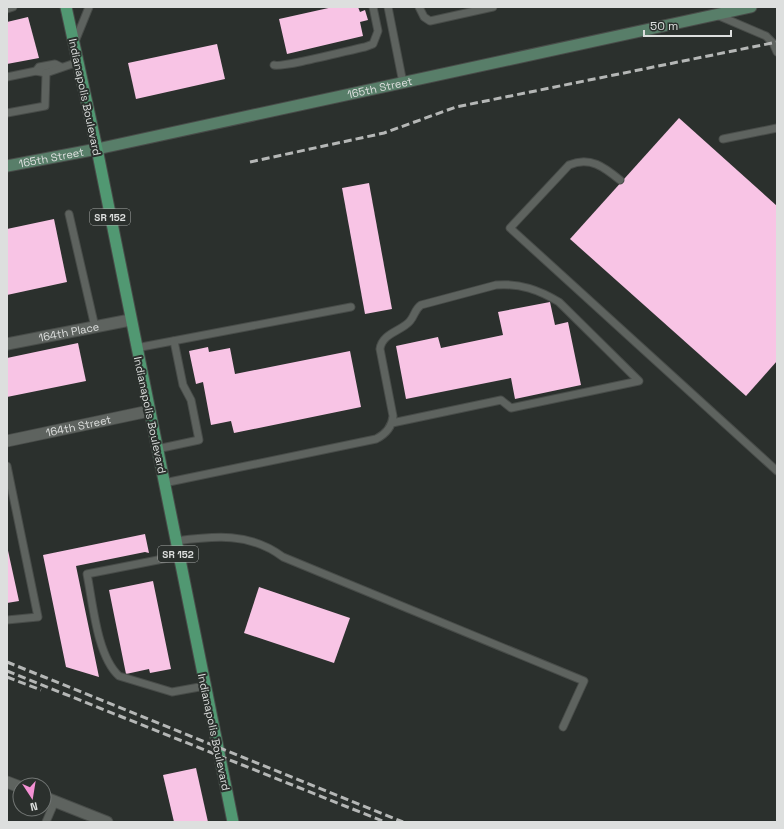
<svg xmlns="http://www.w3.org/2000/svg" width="784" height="829" font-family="'Space Grotesk',sans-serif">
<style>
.building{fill:#f8c4e5}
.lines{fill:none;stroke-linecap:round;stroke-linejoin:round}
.service-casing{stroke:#484c49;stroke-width:9}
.minor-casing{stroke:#484c49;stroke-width:13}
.secondary-casing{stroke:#484c49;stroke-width:13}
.primary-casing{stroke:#484c49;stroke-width:13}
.service{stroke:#5e635f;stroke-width:7}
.minor{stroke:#5e635f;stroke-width:11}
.secondary{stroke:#587e69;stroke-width:11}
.primary{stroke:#519872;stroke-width:11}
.rail{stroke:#b5b7b6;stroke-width:3;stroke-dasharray:8 4;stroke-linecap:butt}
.labels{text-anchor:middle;stroke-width:4;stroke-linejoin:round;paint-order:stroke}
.shield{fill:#2b302d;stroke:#a8aaa9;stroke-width:1}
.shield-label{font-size:10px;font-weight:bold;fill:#dddfde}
.street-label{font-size:11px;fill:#dddfde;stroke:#2b302d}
</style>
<rect width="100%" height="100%" fill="#2b302d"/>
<g class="building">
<polygon points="333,7 358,7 360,12 365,10 368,20 360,22 363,36 287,54 279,19"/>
<polygon points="28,17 39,58 7,64 7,22"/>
<polygon points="217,44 225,79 136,99 128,63"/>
<polygon points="679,118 777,206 777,361 746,396 570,239"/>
<polygon points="369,183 392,309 365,314 342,188"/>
<polygon points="54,219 67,282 7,295 7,229"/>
<polygon points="550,302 555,325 568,322 581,385 515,399 511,378 406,399 396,346 438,337 441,348 503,335 498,312"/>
<polygon points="78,343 86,381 7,397 7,358"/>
<polygon points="208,347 209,352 230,348 235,374 350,351 361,407 234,433 231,421 211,425 203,382 196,384 189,351"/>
<polygon points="145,534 149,553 145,552 76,566 99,677 66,667 43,555"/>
<polygon points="7,546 19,601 7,603"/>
<polygon points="153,581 171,669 150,673 149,669 126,674 109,590"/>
<polygon points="259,587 350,618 334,663 244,633"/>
<polygon points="196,768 208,822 174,822 163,775"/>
</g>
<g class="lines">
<defs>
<g id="service">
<polyline points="388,7 403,83"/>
<polyline points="419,7 424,17 430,21 493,7"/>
<polyline points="7,9 13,7"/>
<polyline points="717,15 766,36 773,43 777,52"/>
<polyline points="74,44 89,7"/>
<path d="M274,65C282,68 350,50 365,47L373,44L378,31L373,7"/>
<polyline points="36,71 39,67 55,64 61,67"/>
<polyline points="7,77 36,71 46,73 78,62"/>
<polyline points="7,113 45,106 46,73"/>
<polyline points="723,139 777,128"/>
<path d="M620,180C604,167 590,156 569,165L510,228L777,471"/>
<polyline points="69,214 95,327"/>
<polyline points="136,348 351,307"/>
<polyline points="157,449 199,440 191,400 183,385 174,341"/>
<polyline points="7,466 38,617 7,620"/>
<path d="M164,483L376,439C386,434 392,427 393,416L380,349C382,333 402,331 410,321C415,315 415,309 421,305L496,285C520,283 539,290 559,302L639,381L511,408L501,400L392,423"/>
<path d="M176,541C214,536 250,532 283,557L584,681L563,727"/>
<path d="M178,556L87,574C93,604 97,656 119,676L172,692L205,686"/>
<polyline points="46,822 55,801"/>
</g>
<g id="minor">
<path id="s1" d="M7,344L130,320"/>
<path id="s2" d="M7,441L149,411"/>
<polyline points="7,782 20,787"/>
<polyline points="44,797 107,822"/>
</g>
<g id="secondary">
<path id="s3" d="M7,166L97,149L751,7"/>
</g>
<polyline id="primary" points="66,7 97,149 233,822"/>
</defs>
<use href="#service" class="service-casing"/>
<use href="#minor" class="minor-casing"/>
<use href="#secondary" class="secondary-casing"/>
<use href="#primary" class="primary-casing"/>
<use href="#service" class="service"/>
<use href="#minor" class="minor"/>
<use href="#secondary" class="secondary"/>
<use href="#primary" class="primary"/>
<g class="rail">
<polyline points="250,162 384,133 456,107 777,42"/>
<polyline points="7,662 403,822"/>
<polyline points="7,671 385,822"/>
<polyline points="7,677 41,690"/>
</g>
</g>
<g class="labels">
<g class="shield">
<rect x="90" y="209" width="40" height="16" rx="3"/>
<rect x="158" y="546" width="40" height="16" rx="3"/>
</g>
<g class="shield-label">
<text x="110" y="221">SR 152</text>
<text x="178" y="558">SR 152</text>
</g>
<g class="street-label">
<text dy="4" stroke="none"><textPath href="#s3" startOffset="381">165th Street</textPath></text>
<text transform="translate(85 97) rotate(78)" y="4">Indianapolis Boulevard</text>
<text dy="4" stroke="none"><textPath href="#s3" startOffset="45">165th Street</textPath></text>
<text dy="4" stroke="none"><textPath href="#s1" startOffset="63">164th Place</textPath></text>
<text transform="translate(150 415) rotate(78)" y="4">Indianapolis Boulevard</text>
<text dy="4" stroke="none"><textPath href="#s2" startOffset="73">164th Street</textPath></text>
<text transform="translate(214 732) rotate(78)" y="4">Indianapolis Boulevard</text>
</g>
</g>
<rect width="784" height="829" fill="none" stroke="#dddfde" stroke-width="16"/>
<g transform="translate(32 797) rotate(168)"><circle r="19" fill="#2b302d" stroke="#727674"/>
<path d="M0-3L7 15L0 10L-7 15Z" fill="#f491d4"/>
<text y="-6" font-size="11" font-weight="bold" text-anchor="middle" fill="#dddfde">N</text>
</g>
<path d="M644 30v6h87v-6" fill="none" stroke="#dddfde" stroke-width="2"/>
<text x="650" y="30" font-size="12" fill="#dddfde" stroke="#2b302d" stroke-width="3" paint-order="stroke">50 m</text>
</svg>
